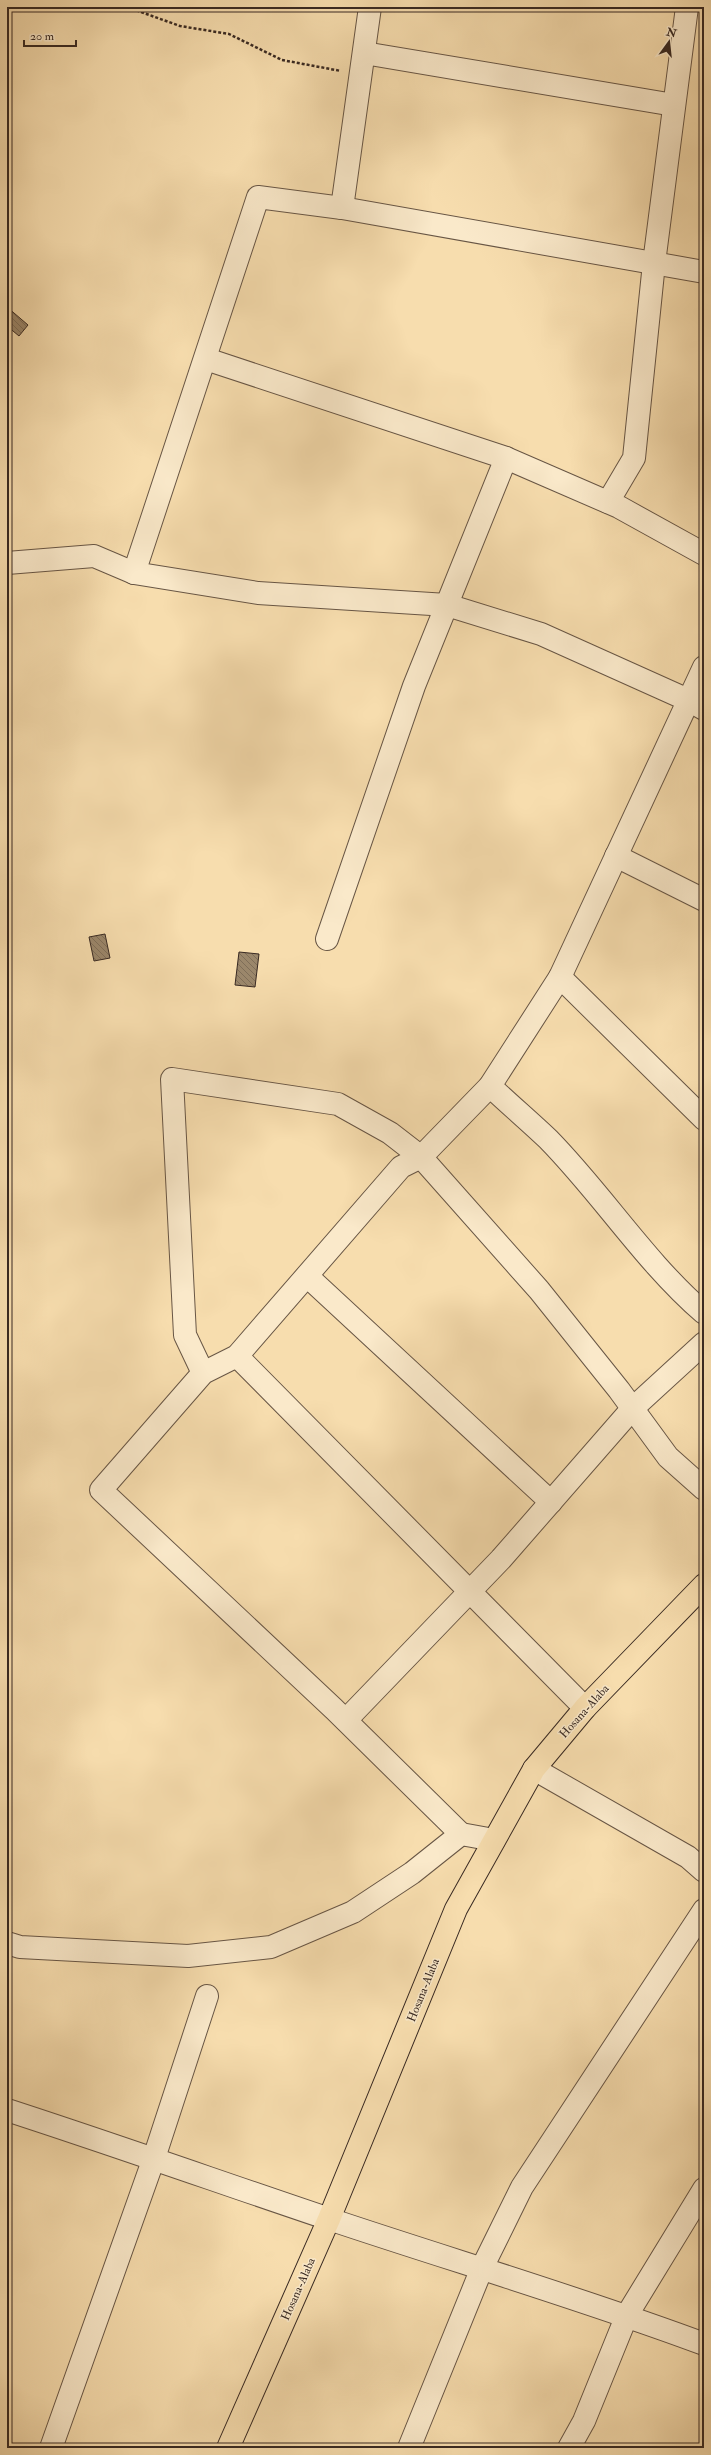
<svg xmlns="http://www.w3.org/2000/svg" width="711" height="2455" font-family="'IM FELL Double Pica',serif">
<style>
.building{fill:url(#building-back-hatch);stroke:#382922}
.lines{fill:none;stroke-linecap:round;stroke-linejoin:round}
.minor-casing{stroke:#685645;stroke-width:24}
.major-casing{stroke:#382922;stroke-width:24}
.path{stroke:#382922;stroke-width:2.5;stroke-dasharray:3 2;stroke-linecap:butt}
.minor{stroke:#fae9ca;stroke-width:22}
.major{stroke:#f7ddae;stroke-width:22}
.labels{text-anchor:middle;stroke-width:3;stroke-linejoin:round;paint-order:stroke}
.street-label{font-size:12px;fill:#382922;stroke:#fae9ca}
</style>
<defs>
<pattern id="building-back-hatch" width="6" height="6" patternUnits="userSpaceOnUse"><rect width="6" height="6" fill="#9b876b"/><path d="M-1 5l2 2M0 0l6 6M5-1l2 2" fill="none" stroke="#7f6e58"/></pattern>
</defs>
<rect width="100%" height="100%" fill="#f7ddae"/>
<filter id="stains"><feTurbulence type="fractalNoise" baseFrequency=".005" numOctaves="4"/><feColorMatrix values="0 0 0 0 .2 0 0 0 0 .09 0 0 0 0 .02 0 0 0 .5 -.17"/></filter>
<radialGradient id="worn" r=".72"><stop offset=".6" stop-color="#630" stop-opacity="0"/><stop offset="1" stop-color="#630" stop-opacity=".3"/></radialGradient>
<g class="building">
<polygon points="7,307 28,325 19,336 7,326"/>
<polygon points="105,934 110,958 94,961 89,937"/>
<polygon points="239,952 259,954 255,987 235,985"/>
</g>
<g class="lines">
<defs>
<g id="minor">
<polyline points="364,53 674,105"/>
<polyline points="342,208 370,7"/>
<polyline points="206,359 506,458 619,507 704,554"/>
<polyline points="608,502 634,458 654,263 687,7"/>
<polyline points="7,563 94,556 134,573 258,593 447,605 541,634 688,700 704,709"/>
<polyline points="134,573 258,197 342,208 704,272"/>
<polyline points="616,856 704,900"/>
<polyline points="327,939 414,686 506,458"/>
<polyline points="560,977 704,1119"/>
<path d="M490,1086C509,1104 529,1121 548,1139C603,1195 645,1262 704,1313"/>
<polyline points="307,1276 551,1502"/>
<polyline points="237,1356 585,1708"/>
<polyline points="203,1373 185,1335 172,1079 338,1104 390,1133 421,1157 539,1290 619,1390 668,1457 704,1489"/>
<polyline points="346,1720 501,1559 632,1409 704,1343"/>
<polyline points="534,1769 688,1857 704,1871"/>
<polyline points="461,1834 334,1709 101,1490 203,1373 237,1356 401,1167 421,1157 490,1086 560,977 704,667"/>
<polyline points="7,1943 20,1947 188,1956 271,1947 353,1912 412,1873 461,1834 494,1840"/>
<path d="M7,2110C115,2145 222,2183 329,2219C454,2261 581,2298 704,2344"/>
<polyline points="51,2448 154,2158 207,1996"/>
<polyline points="409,2448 482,2268 522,2187 704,1910"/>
<polyline points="569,2448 584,2421 627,2315 704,2189"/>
</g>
<polyline id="major" points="228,2448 329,2219 456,1909 534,1769 585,1708 704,1585"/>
</defs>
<use href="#minor" class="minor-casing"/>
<use href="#major" class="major-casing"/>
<polyline class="path" points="127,7 180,26 229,34 282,60 341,71"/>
<use href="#minor" class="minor"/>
<use href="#major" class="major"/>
</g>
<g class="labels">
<g class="street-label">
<text transform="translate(584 1711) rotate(-48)" y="4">Hosana-Alaba</text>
<text transform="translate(423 1990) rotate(-68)" y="4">Hosana-Alaba</text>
<text transform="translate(298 2289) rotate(-66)" y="4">Hosana-Alaba</text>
</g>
</g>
<rect width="711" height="2455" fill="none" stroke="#f7ddae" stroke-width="24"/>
<rect x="8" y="8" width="695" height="2439" fill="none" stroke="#382922" stroke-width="2"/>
<rect x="12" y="12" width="687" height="2431" fill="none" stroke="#382922"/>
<g transform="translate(669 42) rotate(15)" stroke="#fae9ca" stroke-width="3" paint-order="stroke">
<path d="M0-3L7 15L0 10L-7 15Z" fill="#382922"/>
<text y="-6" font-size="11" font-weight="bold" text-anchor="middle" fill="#382922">N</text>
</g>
<path d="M24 40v6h52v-6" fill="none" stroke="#382922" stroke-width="2"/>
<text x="30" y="40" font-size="12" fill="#382922" stroke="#fae9ca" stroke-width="3" paint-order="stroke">20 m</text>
<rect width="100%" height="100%" filter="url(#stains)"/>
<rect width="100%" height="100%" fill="url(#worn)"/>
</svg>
